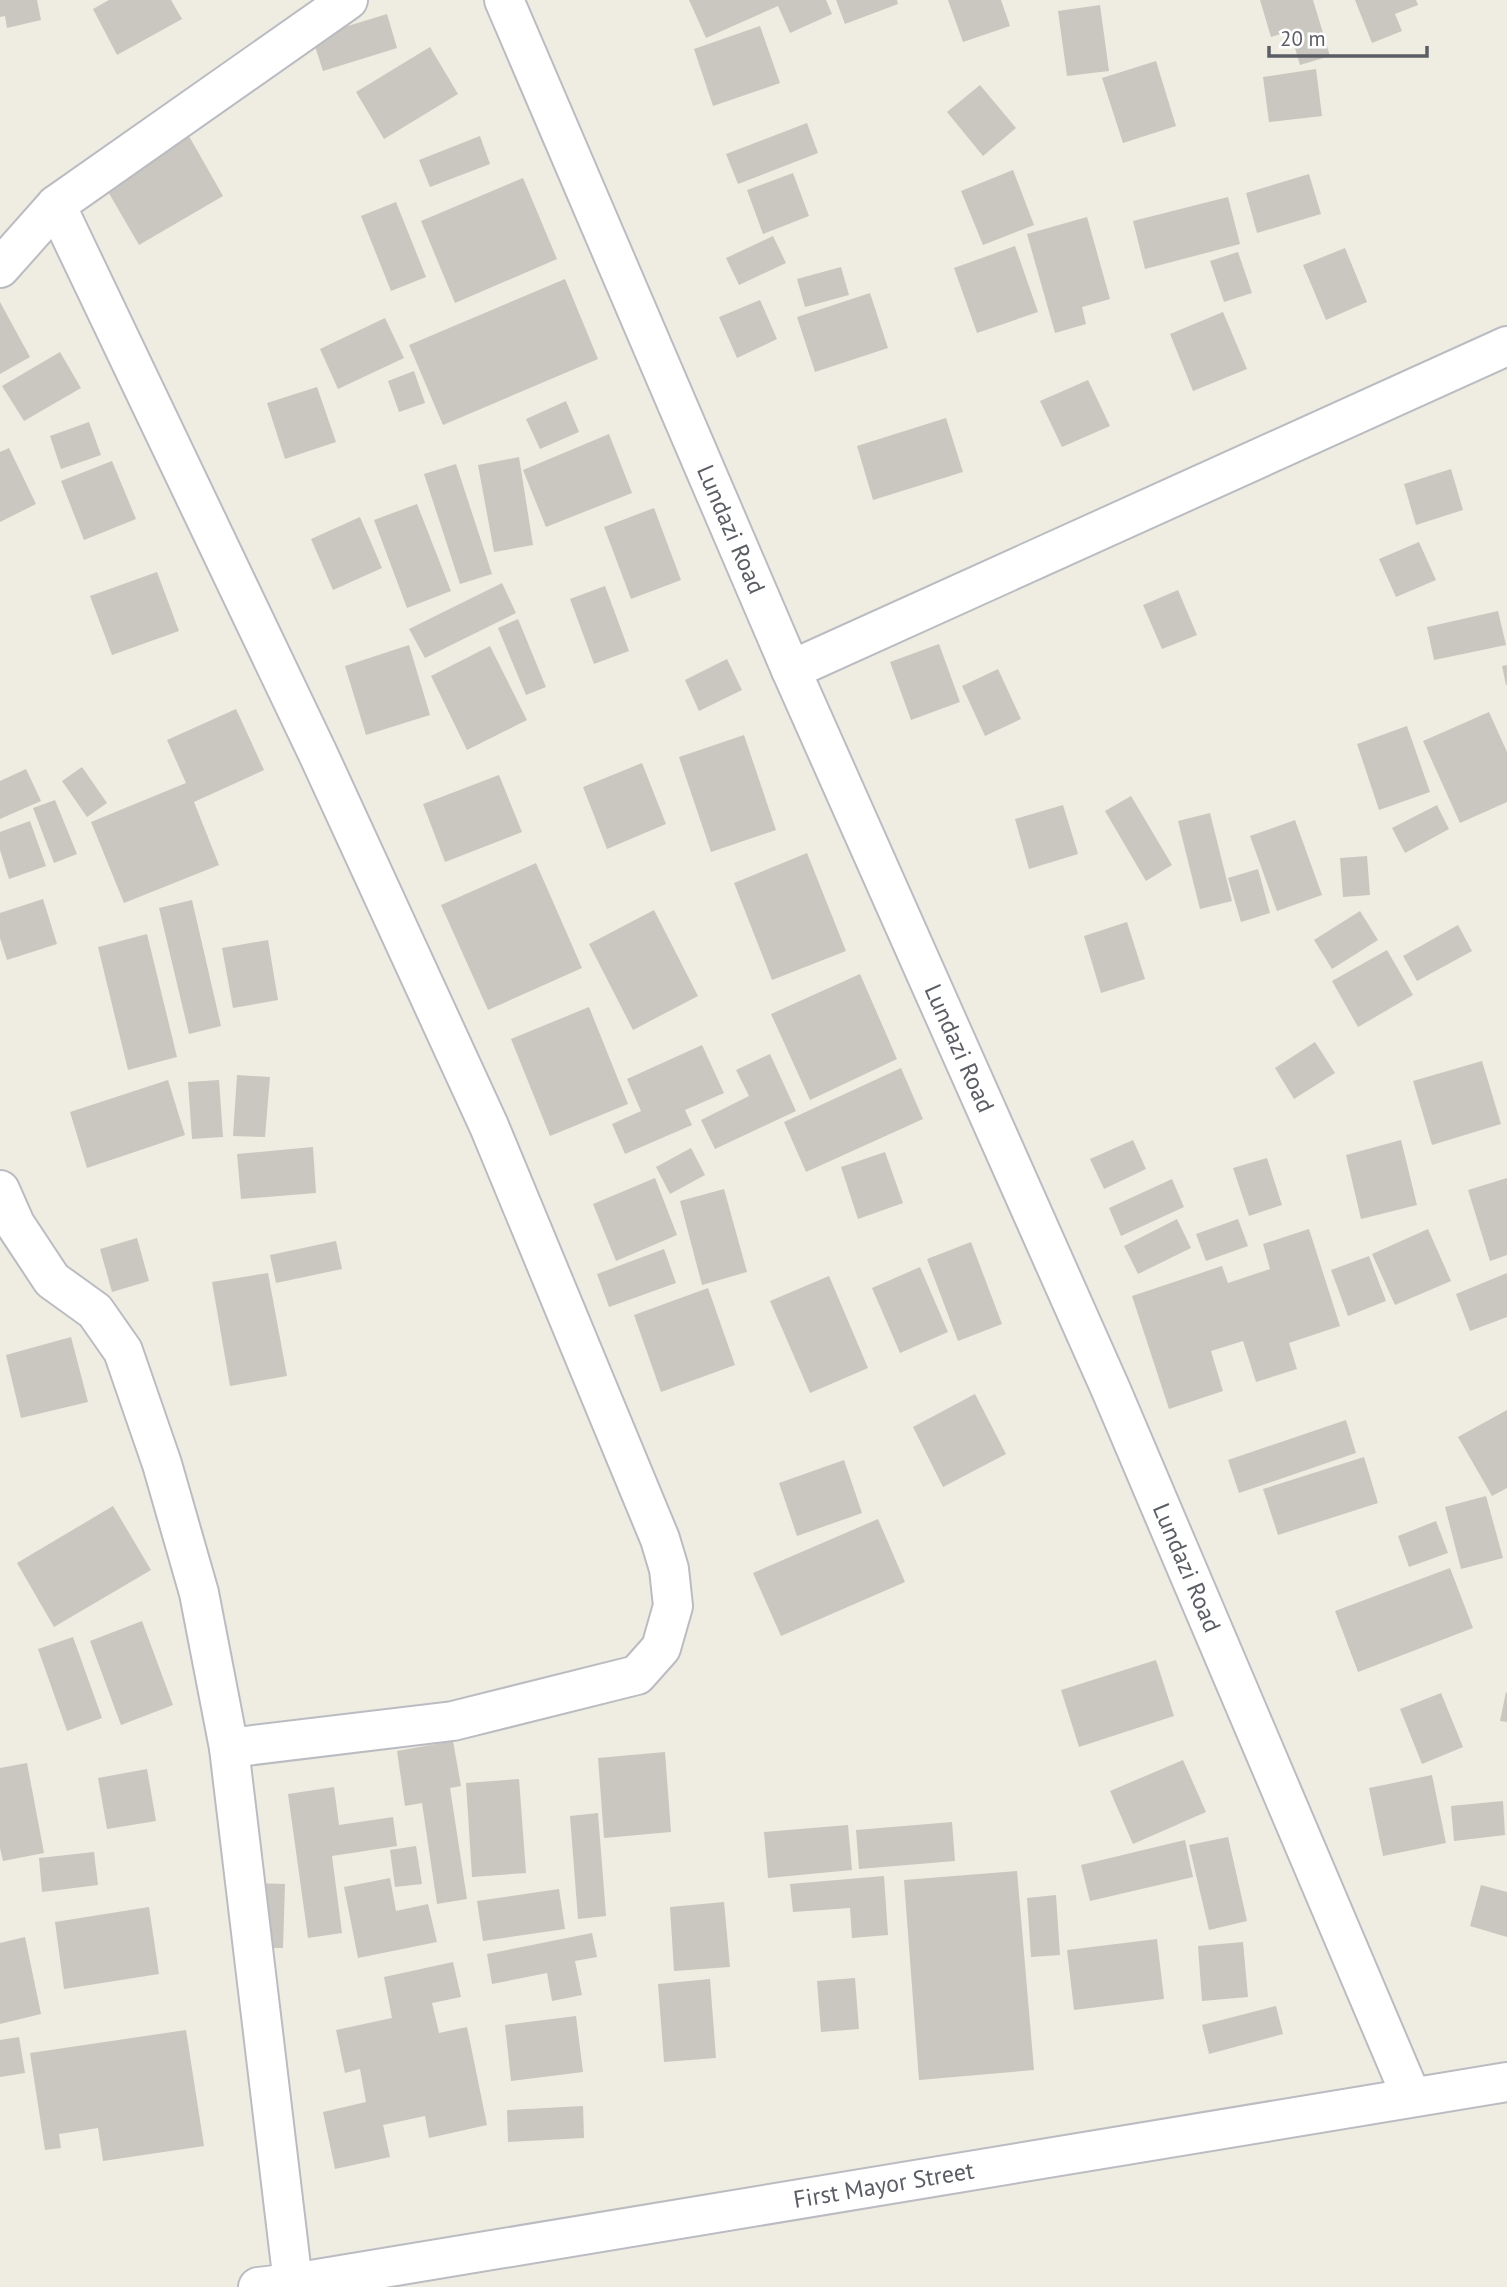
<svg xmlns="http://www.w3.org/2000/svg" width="1507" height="2287" font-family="'PT Sans',sans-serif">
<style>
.building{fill:#c9c7bf}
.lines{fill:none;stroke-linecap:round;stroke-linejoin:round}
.minor-casing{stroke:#babcc2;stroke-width:42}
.minor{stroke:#fff;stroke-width:38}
.labels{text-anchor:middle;stroke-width:5;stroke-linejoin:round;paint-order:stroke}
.street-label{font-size:24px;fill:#5a5e64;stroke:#fff}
</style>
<rect width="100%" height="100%" fill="#efede2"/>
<g class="building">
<polygon points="0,0 37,0 41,20 7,28 5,16 0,17"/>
<polygon points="109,0 171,0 182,19 117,55 93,9"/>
<polygon points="689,0 826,0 832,14 790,33 778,6 706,38"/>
<polygon points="836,0 897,0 898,4 845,24"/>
<polygon points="948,0 1001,0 1010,26 963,42"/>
<polygon points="1260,0 1313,0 1330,56 1300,65 1290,31 1271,37"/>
<polygon points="1355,0 1416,0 1418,5 1395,14 1402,31 1372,43"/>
<polygon points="1100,5 1109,71 1067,76 1058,11"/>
<polygon points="387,14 397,48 323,71 312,37"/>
<polygon points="760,26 780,83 713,106 694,49"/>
<polygon points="430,47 458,94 384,139 356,92"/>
<polygon points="1156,61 1176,126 1123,143 1102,78"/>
<polygon points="1316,69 1322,116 1269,122 1263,77"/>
<polygon points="980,85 1016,128 983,156 947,112"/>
<polygon points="177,115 223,196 139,245 92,164"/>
<polygon points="807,123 818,153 738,184 726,154"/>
<polygon points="480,136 490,164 430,187 419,160"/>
<polygon points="1013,170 1034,225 983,245 961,191"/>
<polygon points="793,173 809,216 763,234 747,190"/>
<polygon points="1309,174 1321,214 1257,233 1246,193"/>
<polygon points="523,178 557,259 455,303 421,221"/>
<polygon points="1228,197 1240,244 1145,269 1133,221"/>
<polygon points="396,202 426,277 391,291 361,216"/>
<polygon points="1087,217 1110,299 1082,307 1086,324 1055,333 1027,234"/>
<polygon points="773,236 786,263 739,285 726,258"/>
<polygon points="1015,246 1038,312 977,333 954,268"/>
<polygon points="1345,248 1367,302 1326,320 1303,265"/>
<polygon points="1238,252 1252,293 1224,302 1210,261"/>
<polygon points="841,267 849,295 805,307 797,279"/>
<polygon points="565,279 598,359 443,425 409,345"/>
<polygon points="870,293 888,348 815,372 797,317"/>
<polygon points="760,300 777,339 737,358 719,317"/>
<polygon points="0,302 30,357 0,374"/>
<polygon points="1223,312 1247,369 1193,391 1170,334"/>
<polygon points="385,318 404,358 338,389 320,349"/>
<polygon points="60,352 81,388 24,421 2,386"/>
<polygon points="414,371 425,403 399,412 388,381"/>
<polygon points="1088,380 1110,426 1062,447 1040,401"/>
<polygon points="317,387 336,442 285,459 267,403"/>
<polygon points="566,401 579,432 540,449 526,419"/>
<polygon points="946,418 963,472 873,500 857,446"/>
<polygon points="89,422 101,455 61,469 50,436"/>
<polygon points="609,434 632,493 546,527 523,470"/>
<polygon points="9,448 36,504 0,522 0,452"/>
<polygon points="519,457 533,545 494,552 478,465"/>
<polygon points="112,461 136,519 84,540 61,481"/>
<polygon points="456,464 492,574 460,584 424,474"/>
<polygon points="1451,469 1463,510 1416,525 1404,484"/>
<polygon points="417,504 451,591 407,608 374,520"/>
<polygon points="654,508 681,580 631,599 604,527"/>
<polygon points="360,517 382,568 333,590 311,539"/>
<polygon points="1419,542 1436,580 1396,597 1379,559"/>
<polygon points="157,572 179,631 112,655 90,596"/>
<polygon points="502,583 516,613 425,658 409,629"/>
<polygon points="605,586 629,651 594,664 570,599"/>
<polygon points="1178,590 1197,635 1162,649 1143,605"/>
<polygon points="1498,611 1506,645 1434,660 1427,627"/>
<polygon points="518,619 546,687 526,695 498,628"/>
<polygon points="939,644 960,702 911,720 890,662"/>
<polygon points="409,645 430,715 366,735 345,666"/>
<polygon points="490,646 527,720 467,750 431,676"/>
<polygon points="727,659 742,690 699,711 685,680"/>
<polygon points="1507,665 1507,685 1506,685 1502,666"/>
<polygon points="998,669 1021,719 985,736 962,686"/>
<polygon points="236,709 264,770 194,802 219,865 124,903 91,822 186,783 167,740"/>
<polygon points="1489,712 1507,752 1507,802 1460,823 1423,741"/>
<polygon points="1407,726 1430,792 1379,810 1357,744"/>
<polygon points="744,735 776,830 711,852 679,757"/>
<polygon points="642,763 666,824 607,849 583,787"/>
<polygon points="82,767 107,803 87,817 62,781"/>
<polygon points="26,769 41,801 0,819 0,781"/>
<polygon points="499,775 522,832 445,862 423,804"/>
<polygon points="1131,796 1172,865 1146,881 1105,811"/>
<polygon points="55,800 77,854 54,863 33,808"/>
<polygon points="1063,805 1078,854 1029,869 1015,819"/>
<polygon points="1437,805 1449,829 1405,853 1392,828"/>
<polygon points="1210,813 1232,901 1200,909 1178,821"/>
<polygon points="1295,820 1322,895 1277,911 1250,836"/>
<polygon points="30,821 46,866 9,879 0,850 0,832"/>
<polygon points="807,853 846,951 772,980 734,883"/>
<polygon points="1367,856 1370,895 1343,897 1340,858"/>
<polygon points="536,863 582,968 488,1010 441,905"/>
<polygon points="1258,869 1270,913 1241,922 1228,878"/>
<polygon points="43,899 57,944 7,960 0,938 0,913"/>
<polygon points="192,900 221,1026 189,1034 159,908"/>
<polygon points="654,910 698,996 633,1030 589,944"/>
<polygon points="1360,911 1378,940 1332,969 1314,940"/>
<polygon points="1127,922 1145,979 1101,993 1084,936"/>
<polygon points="1458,925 1472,951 1417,981 1403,956"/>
<polygon points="147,934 177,1057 128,1070 98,947"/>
<polygon points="268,940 278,1000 233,1008 222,948"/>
<polygon points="1387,950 1413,995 1358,1027 1332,981"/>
<polygon points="860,974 897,1059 810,1100 771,1014"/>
<polygon points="589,1007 628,1104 550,1136 511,1039"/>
<polygon points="1315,1042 1335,1073 1294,1099 1275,1068"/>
<polygon points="702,1045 724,1093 685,1110 692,1125 625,1154 612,1124 641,1111 627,1079"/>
<polygon points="770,1054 796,1111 715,1149 701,1120 749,1096 736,1070"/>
<polygon points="1482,1061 1501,1124 1432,1145 1413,1081"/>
<polygon points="901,1068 923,1119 806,1172 784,1122"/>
<polygon points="237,1075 270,1077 265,1137 233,1136"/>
<polygon points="168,1080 185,1135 87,1168 70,1112"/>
<polygon points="219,1080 223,1137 192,1139 188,1082"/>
<polygon points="1133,1140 1146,1169 1104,1189 1090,1159"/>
<polygon points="1401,1140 1417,1205 1361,1219 1346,1155"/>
<polygon points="313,1147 316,1193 241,1199 237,1154"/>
<polygon points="691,1148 705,1175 670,1194 656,1167"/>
<polygon points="885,1152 903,1203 858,1219 841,1167"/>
<polygon points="1267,1158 1282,1205 1249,1216 1233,1168"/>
<polygon points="655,1178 677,1235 616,1261 593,1204"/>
<polygon points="1507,1178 1507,1255 1490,1261 1468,1190"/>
<polygon points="1172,1179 1184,1207 1121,1236 1109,1208"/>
<polygon points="724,1189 747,1272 702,1285 680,1201"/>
<polygon points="1177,1219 1191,1248 1138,1274 1124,1246"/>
<polygon points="1238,1219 1248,1246 1206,1261 1196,1234"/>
<polygon points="1309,1229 1340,1326 1289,1343 1297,1369 1256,1382 1243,1341 1211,1351 1223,1391 1169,1409 1132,1296 1222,1266 1228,1283 1270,1269 1263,1244"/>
<polygon points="1428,1229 1451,1281 1395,1305 1372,1254"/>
<polygon points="137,1238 149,1281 112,1292 100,1249"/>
<polygon points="336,1241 342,1269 276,1283 270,1255"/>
<polygon points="971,1242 1002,1324 958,1341 927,1259"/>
<polygon points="664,1249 676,1283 609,1307 597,1274"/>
<polygon points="1369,1256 1386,1301 1348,1316 1331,1270"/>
<polygon points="920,1267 948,1332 900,1353 872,1288"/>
<polygon points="268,1273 287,1376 230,1386 212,1282"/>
<polygon points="1507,1273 1507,1317 1470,1331 1456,1294"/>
<polygon points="829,1276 868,1368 810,1393 770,1301"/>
<polygon points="708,1288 735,1365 661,1392 634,1315"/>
<polygon points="71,1337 88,1402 21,1418 6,1355"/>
<polygon points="975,1394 1006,1454 943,1487 913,1427"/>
<polygon points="1507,1410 1507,1488 1492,1496 1458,1437"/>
<polygon points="1346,1420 1356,1453 1239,1493 1228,1460"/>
<polygon points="1364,1457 1378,1503 1278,1535 1263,1489"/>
<polygon points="844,1460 862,1513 797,1536 779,1483"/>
<polygon points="1486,1496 1503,1558 1461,1569 1445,1507"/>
<polygon points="113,1506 151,1570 54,1627 17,1563"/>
<polygon points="878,1519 905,1582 781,1636 753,1573"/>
<polygon points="1436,1521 1448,1553 1409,1567 1398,1536"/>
<polygon points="1450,1568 1473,1628 1358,1672 1335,1611"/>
<polygon points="142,1621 173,1705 121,1725 90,1641"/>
<polygon points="73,1637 102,1718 67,1731 38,1649"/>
<polygon points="1156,1660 1174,1716 1079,1747 1061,1690"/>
<polygon points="1506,1692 1507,1693 1507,1722 1500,1721"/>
<polygon points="1441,1693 1463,1747 1422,1764 1400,1709"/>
<polygon points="453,1741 461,1786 450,1788 467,1899 437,1904 422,1803 405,1806 397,1751"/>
<polygon points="665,1752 671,1832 604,1838 598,1758"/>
<polygon points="1183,1760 1206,1812 1133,1844 1110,1791"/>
<polygon points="27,1763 44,1853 3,1861 0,1848 0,1768"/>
<polygon points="147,1769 156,1821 107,1829 98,1778"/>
<polygon points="1432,1775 1446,1843 1383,1856 1369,1788"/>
<polygon points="519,1779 526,1873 472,1877 466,1783"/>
<polygon points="334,1787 339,1825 393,1817 397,1846 332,1856 342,1933 308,1938 288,1794"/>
<polygon points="1503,1801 1505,1835 1454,1841 1451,1806"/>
<polygon points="598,1813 606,1916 578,1919 570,1816"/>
<polygon points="952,1822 955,1861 859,1869 856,1830"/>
<polygon points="848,1825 852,1870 768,1878 764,1832"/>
<polygon points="1228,1837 1247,1921 1209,1930 1189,1845"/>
<polygon points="1185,1840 1193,1877 1090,1901 1081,1865"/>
<polygon points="416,1846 422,1884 395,1887 390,1850"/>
<polygon points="94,1852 98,1885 42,1892 39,1858"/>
<polygon points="1017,1871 1034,2070 919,2080 904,1880"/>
<polygon points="884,1876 888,1935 852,1938 850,1908 793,1912 790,1884"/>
<polygon points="390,1878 396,1911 428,1904 437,1942 358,1958 344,1887"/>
<polygon points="250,1883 285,1884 283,1948 248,1948"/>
<polygon points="1481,1885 1507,1892 1507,1937 1470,1926"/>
<polygon points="559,1889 565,1929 483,1941 477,1901"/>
<polygon points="1056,1895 1060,1955 1031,1957 1027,1898"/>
<polygon points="724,1902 730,1967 674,1971 670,1907"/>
<polygon points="149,1907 159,1974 64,1989 55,1922"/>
<polygon points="592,1933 597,1957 575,1961 582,1995 552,2001 547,1973 492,1984 487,1954"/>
<polygon points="25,1937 41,2014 0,2024 0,1943"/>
<polygon points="1157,1939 1164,1999 1074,2010 1067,1950"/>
<polygon points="1243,1942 1248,1997 1202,2001 1198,1946"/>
<polygon points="453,1962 461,1997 432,2003 439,2033 467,2027 487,2125 429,2138 425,2116 383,2125 390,2157 335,2169 323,2112 366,2102 360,2069 345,2073 336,2030 392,2018 384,1977"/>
<polygon points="855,1978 859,2029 821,2032 817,1981"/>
<polygon points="710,1979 716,2058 664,2062 658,1984"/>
<polygon points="1276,2006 1283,2034 1209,2054 1202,2025"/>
<polygon points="576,2016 583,2072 511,2081 505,2025"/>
<polygon points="186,2030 204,2146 103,2161 98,2128 59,2134 61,2148 45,2150 30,2053"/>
<polygon points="19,2037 25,2073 0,2077 0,2040"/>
<polygon points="583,2106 584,2138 508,2142 507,2110"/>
</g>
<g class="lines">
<defs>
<g id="minor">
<path id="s1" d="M504,0L791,670L1111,1390L1411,2096"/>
<polyline points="0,268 56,205"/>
<polyline points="791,670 1507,346"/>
<polyline points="0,1190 15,1224 52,1280 95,1311 123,1351 162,1464 199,1593 229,1748"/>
<polyline points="293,2283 229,1748 453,1721 637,1675 661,1648 673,1606 669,1569 660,1539 489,1126 319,756 56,205 348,0"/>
<path id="s2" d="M258,2287L293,2283L1507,2082"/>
</g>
</defs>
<use href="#minor" class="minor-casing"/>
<use href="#minor" class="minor"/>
</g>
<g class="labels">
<g class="street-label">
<text dy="8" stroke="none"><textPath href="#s1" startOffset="576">Lundazi Road</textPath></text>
<text dy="8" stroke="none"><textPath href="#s1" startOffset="1143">Lundazi Road</textPath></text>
<text dy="8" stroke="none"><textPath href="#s1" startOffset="1710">Lundazi Road</textPath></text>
<text dy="8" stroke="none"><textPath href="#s2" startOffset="634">First Mayor Street</textPath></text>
</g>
</g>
<path d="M1269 46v10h158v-10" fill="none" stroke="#5a5e64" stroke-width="3.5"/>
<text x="1280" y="46" font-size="21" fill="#5a5e64" stroke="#ffffff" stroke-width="5" paint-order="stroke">20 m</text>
</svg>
